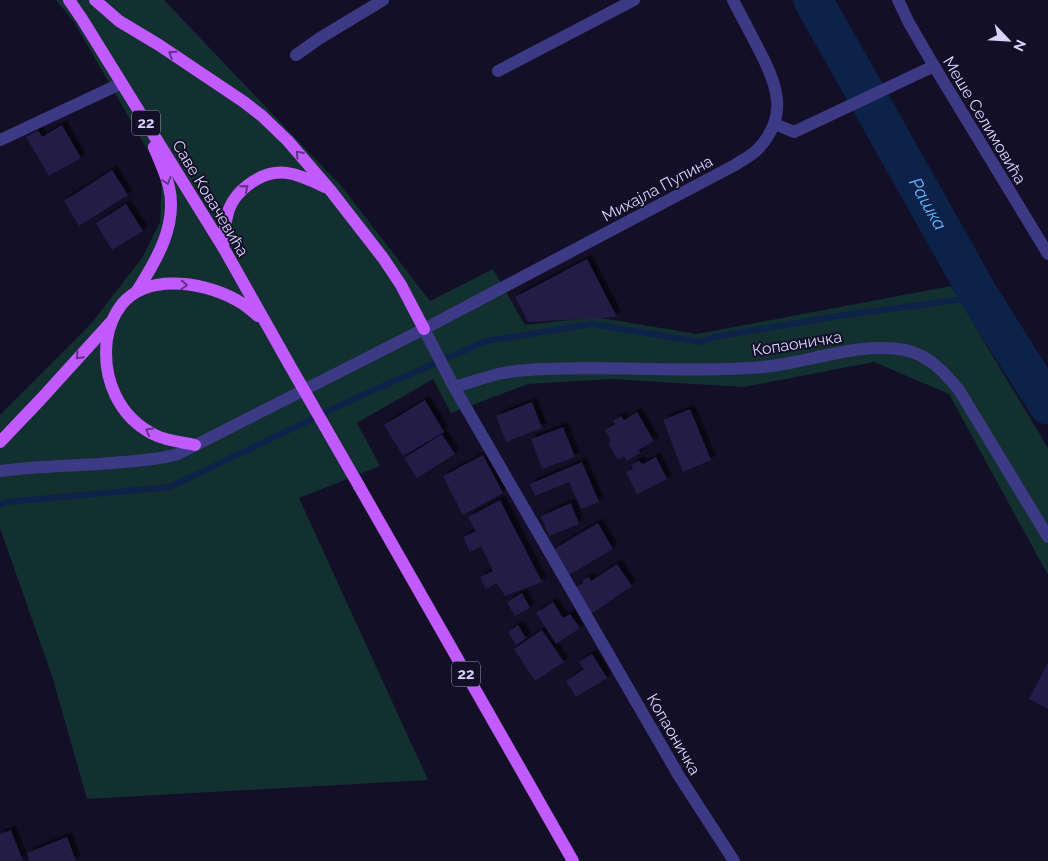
<svg xmlns="http://www.w3.org/2000/svg" width="1048" height="861" font-family="Raleway,sans-serif">
<style>
.green{fill:#12302f}
.lines{fill:none;stroke-linecap:round;stroke-linejoin:round}
.stream{stroke:#0c2248;stroke-width:6}
.river{stroke:#0c2248;stroke-width:39}
.building{fill:#241b47;filter:url(#shadow)}
.minor{stroke:#3d3a85;stroke-width:12}
.major{stroke:#c25bff;stroke-width:12}
.major-bridge{stroke:#c25bff;stroke-width:12}
.oneway{stroke:#623188}
.labels{text-anchor:middle;stroke-width:4;stroke-linejoin:round;paint-order:stroke}
.shield{fill:#130f26;stroke:#9e99be;stroke-width:1}
.shield-label{font-size:15px;font-weight:bold;fill:#d9d4ff}
.street-label{font-size:16px;fill:#d9d4ff;stroke:#130f26}
.water-label{font-size:18px;font-style:italic;fill:#62b6ff;stroke:#130f26}
</style>
<defs>
<filter id="shadow"><feDropShadow dx="4.5" dy="-4.5" stdDeviation="1" flood-color="#0009"/></filter>
</defs>
<rect width="100%" height="100%" fill="#130f26"/>
<polygon class="green" points="56,0 164,0 342,187 430,301 493,269 525,325 595,317 697,334 951,286 1048,448 1048,575 949,394 874,362 744,387 611,379 528,384 451,413 433,379 357,423 380,466 299,498 428,780 87,799 53,679 0,528 0,415 90,325 142,258 160,222 162,175 74,22"/>
<g class="lines">
<g class="stream">
<polyline points="832,0 833,36"/>
<polyline points="0,505 6,502 170,487 360,396 486,341 592,324 700,342 715,337 844,315 980,297"/>
</g>
<path class="river" id="s1" d="M813,0L980,297L1048,405"/>
</g>
<g class="building">
<polygon points="62,125 81,158 49,176 26,137 38,130 42,137"/>
<polygon points="112,170 128,195 79,226 64,201"/>
<polygon points="126,204 143,231 112,250 96,223"/>
<polygon points="587,259 617,317 528,322 515,297"/>
<polygon points="425,400 444,432 403,456 384,425"/>
<polygon points="532,402 542,428 506,442 496,416"/>
<polygon points="690,409 711,460 683,472 663,420"/>
<polygon points="637,412 654,441 639,450 640,453 627,461 624,456 618,460 608,443 611,441 605,430 615,424 613,421 621,416 624,420"/>
<polygon points="563,427 575,457 542,469 531,439"/>
<polygon points="442,434 455,454 417,478 404,458"/>
<polygon points="483,455 503,493 463,515 443,476"/>
<polygon points="656,457 667,479 637,494 626,472 633,469 631,465 639,461 643,464"/>
<polygon points="582,462 599,502 581,509 569,482 535,496 530,484"/>
<polygon points="500,500 542,582 505,596 497,583 486,589 480,577 493,571 481,546 470,552 463,537 476,531 468,517"/>
<polygon points="571,503 579,524 549,536 541,516"/>
<polygon points="598,523 613,549 569,575 554,549"/>
<polygon points="617,564 632,586 591,614 575,588 583,583 582,581 589,577 591,581"/>
<polygon points="522,593 530,608 515,616 507,602"/>
<polygon points="553,602 563,618 570,614 580,628 556,644 536,613"/>
<polygon points="518,625 526,638 516,645 508,632"/>
<polygon points="542,630 564,662 535,681 514,649"/>
<polygon points="592,654 607,678 576,697 566,681 584,669 579,662"/>
<polygon points="1048,662 1048,709 1029,699"/>
<polygon points="11,830 23,861 0,861 0,834"/>
<polygon points="67,837 76,861 30,861 27,853"/>
</g>
<g class="lines">
<g class="minor">
<polyline points="898,0 909,23 934,66 1048,254"/>
<polyline points="296,55 320,38 383,0"/>
<polyline points="498,71 634,0"/>
<polyline points="775,124 794,132 934,66"/>
<polyline points="0,140 122,83"/>
<path d="M424,329L454,387C468,383 483,378 498,374C524,368 557,369 584,368C643,368 705,372 763,367C809,363 859,341 905,350C929,355 944,372 959,390L1048,537"/>
<polyline points="454,387 679,776 734,861"/>
<path d="M0,471C37,466 75,466 113,463C135,461 157,460 178,454L424,329L735,165C742,160 751,156 757,150C790,116 777,84 758,48C750,32 741,16 733,0"/>
</g>
<g class="major">
<polyline points="69,0 82,19 223,247 289,364"/>
<polyline points="95,0 119,21 159,45 244,102 262,116 288,141 331,191 383,258 401,285 424,329"/>
<path d="M223,247C224,234 225,221 229,209C233,199 240,191 248,185C276,164 296,173 325,187"/>
<path d="M137,291C156,261 178,225 169,187C166,174 159,160 154,147"/>
<polyline points="0,442 41,399 110,323"/>
<path d="M195,445C182,442 167,441 155,435C118,417 102,378 107,339C109,327 114,314 122,304C150,271 211,283 243,304C248,307 253,312 258,316"/>
<polyline points="359,486 573,861"/>
</g>
<polyline class="major-bridge" points="289,364 359,486"/>
</g>
<defs><path id="oneway-chevron" d="M-2-3.5L2.5 0L-2 3.5" fill="none" stroke-width="1.6" stroke-linecap="round" stroke-linejoin="round" transform="scale(1.25)"/></defs>
<g class="oneway">
<use href="#oneway-chevron" transform="translate(172 54) rotate(-147)"/>
<use href="#oneway-chevron" transform="translate(299 154) rotate(-131)"/>
<use href="#oneway-chevron" transform="translate(167 181) rotate(72)"/>
<use href="#oneway-chevron" transform="translate(245 188) rotate(-40)"/>
<use href="#oneway-chevron" transform="translate(184 285) rotate(3)"/>
<use href="#oneway-chevron" transform="translate(79 356) rotate(133)"/>
<use href="#oneway-chevron" transform="translate(149 431) rotate(-150)"/>
</g>
<g class="labels">
<g class="shield">
<rect x="132" y="110.5" width="28" height="25" rx="4"/>
<rect x="452" y="661.5" width="28" height="25" rx="4"/>
</g>
<g class="shield-label">
<text x="146" y="128">22</text>
<text x="466" y="679">22</text>
</g>
<g class="street-label">
<text transform="translate(985 120) rotate(59)" y="6">Меше Селимовића</text>
<text transform="translate(657 188) rotate(-28)" y="6">Михајла Пупина</text>
<text transform="translate(211 198) rotate(59)" y="6">Саве Ковачевића</text>
<text transform="translate(797 343) rotate(-9)" y="6">Копаоничка</text>
<text transform="translate(674 734) rotate(60)" y="6">Копаоничка</text>
</g>
<g class="water-label">
<text dy="6" stroke="none"><textPath href="#s1" startOffset="234">Рашка</textPath></text>
</g>
</g>
<g transform="translate(1008 40) rotate(115)" stroke="#130f26" stroke-width="4" paint-order="stroke">
<path d="M0-4L9 19L0 12L-9 19Z" fill="#d9d4ff"/>
<text y="-8" font-size="14" font-weight="bold" text-anchor="middle" fill="#d9d4ff">N</text>
</g>
</svg>
